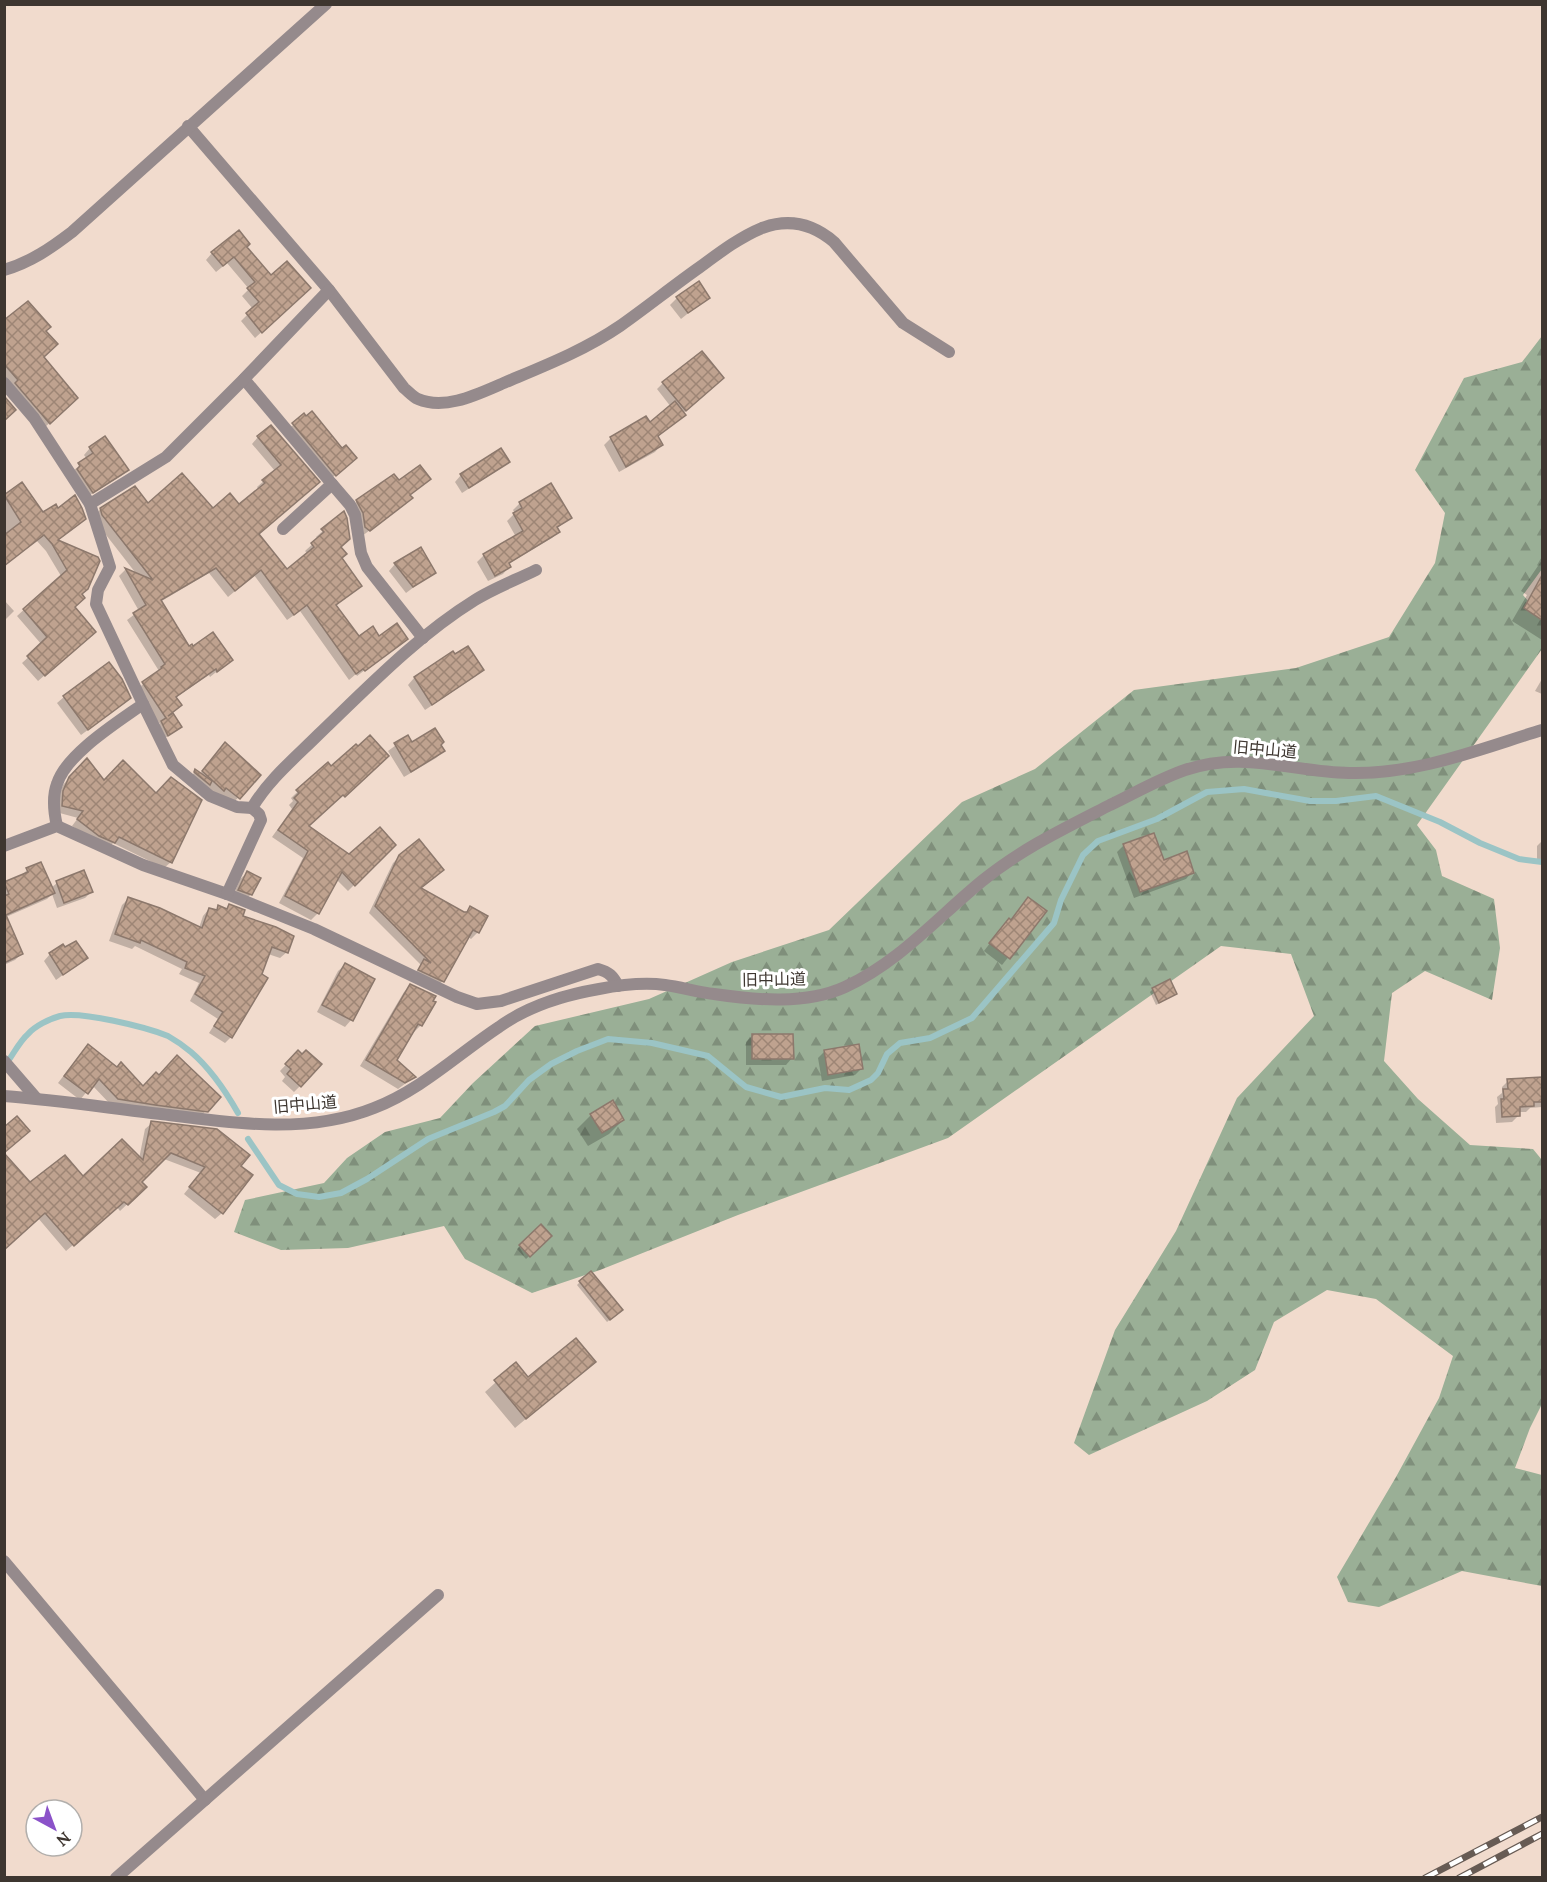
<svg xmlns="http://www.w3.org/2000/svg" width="1547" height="1882" font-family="Lora,'Noto Sans JP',serif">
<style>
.forest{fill:url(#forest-firs)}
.shadow{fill:#0003}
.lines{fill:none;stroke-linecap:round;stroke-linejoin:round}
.stream{stroke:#9bc4c5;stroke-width:6}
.building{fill:url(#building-cross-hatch);stroke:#8c786c;stroke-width:1.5}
.minor{stroke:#958a8c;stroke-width:12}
.rail-casing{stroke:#675b54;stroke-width:7}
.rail{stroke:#fff;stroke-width:4.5;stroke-dasharray:14;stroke-linecap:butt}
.labels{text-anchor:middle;stroke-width:6;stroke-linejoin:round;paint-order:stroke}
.street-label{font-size:16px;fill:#3e3630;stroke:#fff}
</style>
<defs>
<pattern id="forest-firs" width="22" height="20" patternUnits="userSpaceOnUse" patternTransform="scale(1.5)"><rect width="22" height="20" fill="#9aaf96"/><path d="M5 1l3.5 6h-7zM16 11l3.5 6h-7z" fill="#7f8f7b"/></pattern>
<pattern id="building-cross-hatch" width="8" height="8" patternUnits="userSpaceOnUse" patternTransform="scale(1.5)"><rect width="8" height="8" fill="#bfa28f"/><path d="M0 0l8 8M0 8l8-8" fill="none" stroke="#9d8575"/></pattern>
</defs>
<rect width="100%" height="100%" fill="#f1dbcd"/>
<polygon class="forest" points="1542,336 1542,569 1523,595 1542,617 1542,649 1417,825 1436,850 1442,876 1494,899 1500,948 1492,1000 1425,971 1392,993 1384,1061 1418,1099 1470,1145 1533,1149 1542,1160 1542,1404 1530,1428 1515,1468 1542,1475 1542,1586 1462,1571 1379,1607 1348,1602 1337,1577 1396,1477 1439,1398 1453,1356 1376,1299 1327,1290 1274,1322 1255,1370 1207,1401 1089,1455 1074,1443 1115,1330 1176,1231 1237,1098 1314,1016 1291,954 1221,946 948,1138 738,1215 600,1270 532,1293 465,1259 444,1226 348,1248 281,1250 234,1232 245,1200 324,1183 347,1158 385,1132 440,1118 473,1083 535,1026 649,999 732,962 829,930 962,802 1035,769 1134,690 1296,668 1389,637 1435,563 1445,513 1415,470 1464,378 1522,362"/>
<g class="shadow">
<polygon points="245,247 271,277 303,294 255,338 241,321 253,309 242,296 249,289 227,263 216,272 206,260 212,253"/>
<polygon points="708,297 681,319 670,305 677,298"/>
<polygon points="4,323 45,331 42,357 76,398 43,429 4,385"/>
<polygon points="663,383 715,384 657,437 661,445 655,452 619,472 604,445 610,439 646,418 650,425 671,407 657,389"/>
<polygon points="304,416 348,465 328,481 286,431"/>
<polygon points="258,437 318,482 257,534 287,571 308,554 305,551 318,539 316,537 343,513 341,559 360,586 335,606 359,638 406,639 357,676 356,674 349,680 300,611 287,620 254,575 228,597 209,573 160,602 189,648 231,660 210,677 209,675 175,698 180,705 171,713 180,727 161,741 155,729 160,724 136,690 159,671 127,620 139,611 119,576 125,570 138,576 96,522 94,515 101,509 148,505 212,510 239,507 259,490 257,487 275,471 252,444"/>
<polygon points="90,448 127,470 121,476 85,498 73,471 87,459 84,455"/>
<polygon points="508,461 501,468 462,493 455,482 461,475"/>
<polygon points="429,479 409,496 404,505 362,536 351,508 357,501 399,482"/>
<polygon points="22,484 42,514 58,510 84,519 57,541 80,595 73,607 88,638 38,681 22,663 42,645 17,616 61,576 46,551 36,540 4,565 4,497"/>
<polygon points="520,503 570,518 556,529 558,532 552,538 508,564 509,567 503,574 488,581 477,562 484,555 516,537 507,521 515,513 513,510"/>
<polygon points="1542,560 1542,640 1512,621 1527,595 1521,591"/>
<polygon points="395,564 434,572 406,593 389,571"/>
<polygon points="4,600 14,611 4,621"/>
<polygon points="453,653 482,670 476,676 425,710 408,685 414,678"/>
<polygon points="1542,679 1542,694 1535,691"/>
<polygon points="64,697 123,704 81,735 57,703"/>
<polygon points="407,737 411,744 439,745 443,751 436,758 404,777 388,751"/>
<polygon points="219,750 259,776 232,804 188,779 196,771 200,774"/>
<polygon points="381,763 307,826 349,856 394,845 348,891 336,879 318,913 311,920 279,903 303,858 272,837 292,809 289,805 293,801 291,798 327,764 331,768"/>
<polygon points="75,771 171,862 164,868 113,843 108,849 72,826 78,818 56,812 59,795 63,785"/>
<polygon points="1542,841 1542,861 1537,861 1537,846"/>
<polygon points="1124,845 1163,862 1192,872 1186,879 1134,898 1117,852"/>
<polygon points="400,856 436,877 419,889 464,914 470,908 478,932 471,939 467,936 443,981 436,987 413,976 421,965 369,913 393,863"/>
<polygon points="27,870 51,888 57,883 83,872 91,892 85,898 57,908 52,894 47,899 6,917 21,954 15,960 4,965 4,884 21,876"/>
<polygon points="247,873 251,894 245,901 233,896 240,879"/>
<polygon points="129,898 199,928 203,916 209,909 215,911 219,907 226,910 230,906 241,917 287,952 280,958 268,954 231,1037 225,1043 209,1033 218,1019 190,1001 199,983 179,974 182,969 135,946 132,949 109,941 122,905"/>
<polygon points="1045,911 1002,965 984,951 1003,926 1010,921"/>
<polygon points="50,954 86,958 56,980 44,961"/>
<polygon points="345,965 373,979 351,1020 345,1027 317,1012 338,971"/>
<polygon points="410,986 434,1003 421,1025 414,1032 413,1031 395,1060 414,1077 398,1089 360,1066 404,992"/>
<polygon points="1153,989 1176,994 1156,1005 1150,992"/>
<polygon points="753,1035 792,1058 786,1065 746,1065 746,1042"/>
<polygon points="825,1051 861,1069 855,1075 822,1081 818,1058"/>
<polygon points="298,1052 300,1086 294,1092 282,1081 285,1077 280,1071"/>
<polygon points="81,1053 143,1087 219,1097 200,1117 111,1105 92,1085 80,1100 58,1083"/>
<polygon points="1542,1079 1542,1107 1530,1108 1526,1112 1518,1112 1519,1115 1512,1122 1496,1123 1495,1107 1498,1104 1497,1097 1502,1093 1502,1087 1508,1081"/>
<polygon points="591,1115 623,1120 609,1134 588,1146 577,1129"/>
<polygon points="152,1123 239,1166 222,1213 215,1219 184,1194 201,1173 164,1159 140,1182 145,1187 120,1211 117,1207 66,1251 38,1218 30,1184 83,1178 139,1159 145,1129"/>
<polygon points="541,1226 550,1236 526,1259 517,1249"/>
<polygon points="580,1282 618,1313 607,1322 577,1285"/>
<polygon points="594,1362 515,1428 485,1392 516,1364 528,1379"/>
</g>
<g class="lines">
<g class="stream">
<path d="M6,1064C13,1055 19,1042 28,1034C35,1026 49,1019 60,1016C81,1011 146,1027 168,1036C175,1040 184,1046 191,1052C211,1069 225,1090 238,1113"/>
<polyline points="248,1139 279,1185 297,1194 319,1197 341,1193 367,1179 428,1139 494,1112 505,1106 529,1080 551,1064 577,1051 608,1039 652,1043 708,1056 746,1087 781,1097 825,1088 849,1090 871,1080 878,1073 887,1054 900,1043 930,1038 972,1018 1054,923 1061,900 1083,855 1098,841 1157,819 1207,792 1244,789 1310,801 1336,801 1376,796 1440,822 1480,843 1519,859 1542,862"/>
</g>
</g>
<g class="building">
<polygon points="239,230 250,244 247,247 271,275 287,261 311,288 262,333 246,313 259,302 247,288 255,282 234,257 223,266 211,252"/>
<polygon points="699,281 710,298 688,313 676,297"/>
<polygon points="28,301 51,327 46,331 58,344 44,357 78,398 50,424 15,383 18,380 4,364 4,320"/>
<polygon points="702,351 724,378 686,411 662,382"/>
<polygon points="5,397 16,410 4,421 4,398"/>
<polygon points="675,401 686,415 658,436 663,445 626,467 610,437 646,416 650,422"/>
<polygon points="312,411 342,448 346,445 357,458 336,476 292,423 304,413 306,416"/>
<polygon points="271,425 320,482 259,534 287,569 314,547 311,543 324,532 321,529 344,511 347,518 350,539 341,547 347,554 342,558 362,586 336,605 359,636 373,626 379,636 397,623 408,639 365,671 363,669 356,674 307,605 294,615 261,570 235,591 216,568 161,600 189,646 192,644 193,646 213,632 233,660 217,672 216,669 176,697 182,705 168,716 173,713 182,727 168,736 161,721 166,718 142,682 162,668 161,667 165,664 133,613 146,605 125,568 153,580 102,515 100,508 135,486 148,503 182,473 213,508 230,493 239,504 265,483 262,480 281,465 257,436"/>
<polygon points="105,436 129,470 93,493 77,469 80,466 78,463 93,453 89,447"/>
<polygon points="501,448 510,462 469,488 460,474"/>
<polygon points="420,465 431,479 410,495 413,498 370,531 365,527 363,513 356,500 394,474 399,480"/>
<polygon points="22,482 43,512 56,504 58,508 75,495 82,508 86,519 58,540 98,557 100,561 88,589 82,594 85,598 75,607 96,632 45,676 27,656 47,637 23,609 67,570 52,544 44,535 4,566 4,535 21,522 4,495"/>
<polygon points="551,483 572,518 557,527 560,532 509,563 511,567 495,576 483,554 523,531 513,513 522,508 519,502"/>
<polygon points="421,547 436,573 413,587 394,563"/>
<polygon points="1542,575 1542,620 1524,608"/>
<polygon points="468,646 484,670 432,705 414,677 453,651 455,654"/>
<polygon points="109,662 122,679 131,698 88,730 63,696"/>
<polygon points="435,728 444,742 441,745 445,751 411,772 394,743 408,735 412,742"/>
<polygon points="370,735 389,756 345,797 343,795 309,826 349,854 380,827 396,845 355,886 342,872 319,914 285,896 308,851 278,830 298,802 294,798 299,793 296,790 328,762 331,766 356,744 358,746"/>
<polygon points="225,742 261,775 240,799 226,788 224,791 202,771"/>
<polygon points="87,758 104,780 123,760 156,793 171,777 202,800 172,863 119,837 115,843 99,836 77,819 83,811 62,806 63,791 69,777"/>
<polygon points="195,769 212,781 210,785 194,772"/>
<polygon points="1154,833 1164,860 1187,851 1194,873 1140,892 1123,844"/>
<polygon points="419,839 444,870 421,888 464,912 467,912 470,906 488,916 479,933 473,930 444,982 418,970 424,959 431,963 375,906 399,855"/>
<polygon points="41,862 55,893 6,915 23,954 4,963 4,896 9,894 4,882 28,872 26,868"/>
<polygon points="84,870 93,892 64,903 56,881"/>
<polygon points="247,871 261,878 252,895 238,890"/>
<polygon points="128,897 160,908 202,928 209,908 217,910 218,905 227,909 229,904 245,910 243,916 276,927 294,936 288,953 272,947 262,974 268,978 232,1038 214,1026 223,1012 195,994 205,976 185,968 187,962 141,940 140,943 115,934"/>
<polygon points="1028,897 1047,911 1010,959 989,943 1009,918 1011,920"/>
<polygon points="76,941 88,958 63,975 49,953 63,944 65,947"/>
<polygon points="345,963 375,979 353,1021 322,1005"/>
<polygon points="1170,979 1177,994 1159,1003 1152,988"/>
<polygon points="410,984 436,996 433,1001 436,1002 422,1026 418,1024 397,1060 416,1077 405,1083 366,1060"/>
<polygon points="752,1034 793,1034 794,1059 752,1059"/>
<polygon points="88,1044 117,1067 121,1062 143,1086 156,1072 159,1075 177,1055 221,1097 208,1112 155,1105 118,1099 99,1079 88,1094 64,1076"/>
<polygon points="859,1044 863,1069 828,1075 824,1050"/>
<polygon points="298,1050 302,1054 306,1050 322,1064 301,1087 287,1074 291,1069 285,1064"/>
<polygon points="1542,1077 1542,1102 1534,1102 1534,1106 1520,1107 1520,1116 1502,1117 1501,1099 1504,1099 1503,1089 1508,1089 1507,1079"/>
<polygon points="613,1100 624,1120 602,1133 590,1114"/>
<polygon points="17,1116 30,1131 4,1153 4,1127"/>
<polygon points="151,1121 217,1129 250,1155 241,1166 253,1175 223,1214 189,1187 205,1167 171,1153 142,1182 147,1187 128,1205 124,1202 74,1246 45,1213 4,1250 4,1153 30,1182 65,1155 83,1176 122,1139 143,1160"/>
<polygon points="541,1224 552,1236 530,1257 519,1245"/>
<polygon points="591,1271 623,1310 610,1320 579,1281"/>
<polygon points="576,1338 596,1362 526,1419 494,1380 516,1362 528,1377"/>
</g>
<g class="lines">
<g class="minor">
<path d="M188,126L329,290L404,388C408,391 413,397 418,399C446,411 480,393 506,382C544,366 585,350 620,326C647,307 673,286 700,267C719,253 740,237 762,228C789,218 813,224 834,242L903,323L949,352"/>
<path d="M4,270C31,262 51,248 72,232L326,4"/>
<polyline points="244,379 332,484 283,529"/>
<path d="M4,383L34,418L90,504L110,567L98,590L96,604L143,704C118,722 66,754 57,784C52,797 54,813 57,826"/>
<polyline points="332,484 350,505 355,515 361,553 367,567 423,638"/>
<polyline points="90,504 166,457 244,379 329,290"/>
<polyline points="143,704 173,765 210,796 237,807 252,808"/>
<path d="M4,846L57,826L143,865L227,894L314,929L457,997L477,1004L501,1001L598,969C609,972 613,976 618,986"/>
<path d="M227,894L261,820L259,814L252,808C269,779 296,757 319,734C368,687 417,636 475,600C494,588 516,580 536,570"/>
<polyline points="4,1061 36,1098"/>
<path d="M4,1096C57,1100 109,1108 161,1114C231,1123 307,1135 374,1108C421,1090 458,1054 499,1027C528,1006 564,995 599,989C620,985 643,982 665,985C681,987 697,992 714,994C755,1000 806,1005 845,987C898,963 937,918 982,881C1021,849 1065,828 1110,805C1135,793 1159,779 1185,770C1243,750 1291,772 1349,773C1416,775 1480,749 1542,730"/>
<polyline points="4,1561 205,1800"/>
<polyline points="116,1878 438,1595"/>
</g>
<defs>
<g id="rail">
<polyline points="1425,1878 1542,1817"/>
<polyline points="1459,1878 1542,1834"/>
</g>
</defs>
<use href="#rail" class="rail-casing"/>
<use href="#rail" class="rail"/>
</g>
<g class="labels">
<g class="street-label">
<text transform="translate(1265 749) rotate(5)" y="6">旧中山道</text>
<text transform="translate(774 979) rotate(-1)" y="6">旧中山道</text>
<text transform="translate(305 1104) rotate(-5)" y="6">旧中山道</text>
</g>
</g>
<rect width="1547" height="1882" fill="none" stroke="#3e3630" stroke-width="12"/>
<g transform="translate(54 1828) rotate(139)"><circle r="28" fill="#ffffff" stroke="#b2afac" stroke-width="1.5"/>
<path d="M0-4.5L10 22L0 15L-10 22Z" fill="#8b52c9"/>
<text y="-9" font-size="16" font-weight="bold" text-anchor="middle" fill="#3e3630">N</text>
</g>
</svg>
